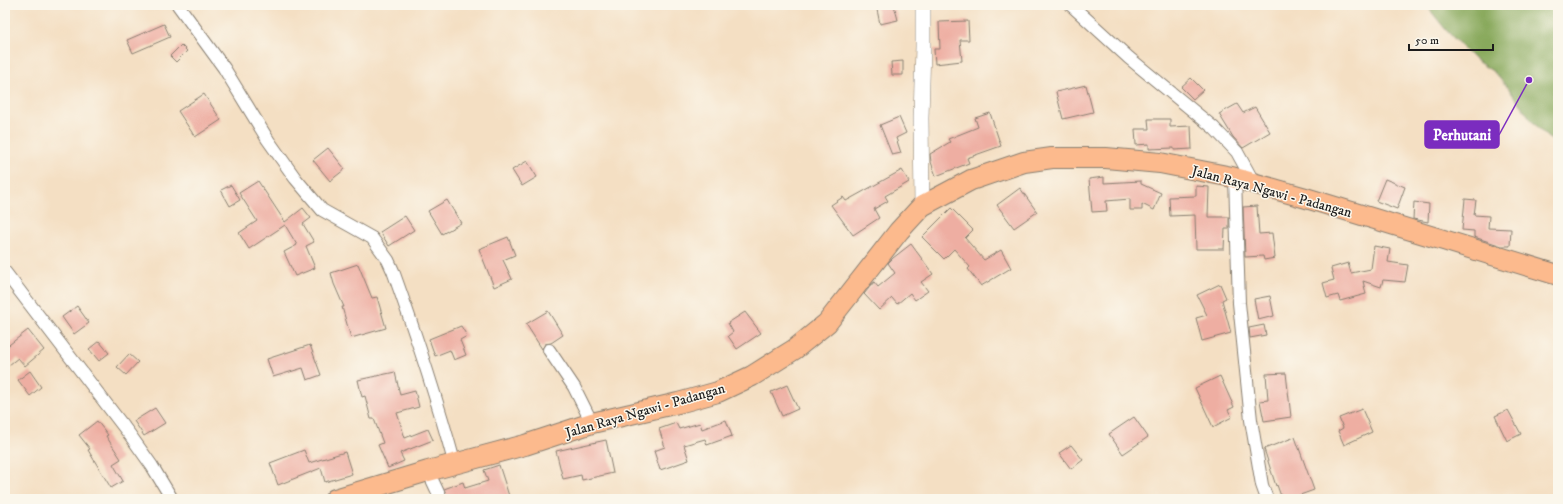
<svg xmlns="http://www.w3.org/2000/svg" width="1563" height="504" font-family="'IM FELL DW Pica',serif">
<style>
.forest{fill:#88a95c;stroke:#52623c}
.building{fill:#eeaea2}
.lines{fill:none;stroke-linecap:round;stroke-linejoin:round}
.minor-casing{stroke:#887e70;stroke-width:14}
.tertiary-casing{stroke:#887e70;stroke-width:16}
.trunk-casing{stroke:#887e70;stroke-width:22}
.minor{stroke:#fff;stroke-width:12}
.tertiary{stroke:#fff;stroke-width:15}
.trunk{stroke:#fcba8d;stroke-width:20}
.labels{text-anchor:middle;stroke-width:3;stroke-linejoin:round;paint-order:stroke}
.street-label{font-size:14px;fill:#1c1c1c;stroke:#fbf7ec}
.leader{fill:none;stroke:#7b2cbf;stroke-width:1.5}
.callout-dot{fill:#7b2cbf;stroke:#fbf7ec;stroke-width:1.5}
.callout{fill:#7b2cbf;stroke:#7b2cbf;stroke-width:1.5}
.callout-label{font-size:15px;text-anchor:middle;font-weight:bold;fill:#fff}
</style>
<rect width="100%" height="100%" fill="#fbf7ec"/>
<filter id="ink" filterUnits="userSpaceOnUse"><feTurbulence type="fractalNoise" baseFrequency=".025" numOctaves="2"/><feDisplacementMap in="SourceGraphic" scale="8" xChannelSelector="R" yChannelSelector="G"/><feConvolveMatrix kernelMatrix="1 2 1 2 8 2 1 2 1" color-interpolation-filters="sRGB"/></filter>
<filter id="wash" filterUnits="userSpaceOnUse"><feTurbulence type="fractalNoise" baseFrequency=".012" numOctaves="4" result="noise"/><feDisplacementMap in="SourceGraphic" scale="16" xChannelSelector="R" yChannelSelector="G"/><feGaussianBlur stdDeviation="0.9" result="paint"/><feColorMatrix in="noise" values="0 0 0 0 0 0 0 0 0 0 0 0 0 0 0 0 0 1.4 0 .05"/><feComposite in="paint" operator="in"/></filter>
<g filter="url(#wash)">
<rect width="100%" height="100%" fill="#f4dfc3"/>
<polygon class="forest" points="1426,5 1558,5 1558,144 1547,137 1533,122 1508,88 1494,72 1475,60 1446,30"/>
<g id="blocks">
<g class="building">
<polygon points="876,5 894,5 898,20 880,24"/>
<polygon points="968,21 969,40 960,40 962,61 935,64 934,49 940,49 939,22"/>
<polygon points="164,24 170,37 133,53 127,40"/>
<polygon points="181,45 187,51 176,62 170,56"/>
<polygon points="903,61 903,75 892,75 891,62"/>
<polygon points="1191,78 1203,90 1193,99 1181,87"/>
<polygon points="1086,85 1093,112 1063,119 1056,92"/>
<polygon points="204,94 221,120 195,137 178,111"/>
<polygon points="1237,104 1243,113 1255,107 1270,132 1243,148 1233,137 1219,114"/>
<polygon points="990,113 1001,146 967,158 969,163 936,176 931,162 930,154 950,142 948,139 978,127 975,118"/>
<polygon points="899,117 906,133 896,138 901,153 892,155 880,125"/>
<polygon points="1148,119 1170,119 1170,127 1191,126 1192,149 1174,150 1174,148 1149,149 1149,144 1136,145 1135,129 1149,129"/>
<polygon points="328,148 345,169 330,181 313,160"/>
<polygon points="527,161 537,177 522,186 512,170"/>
<polygon points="902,170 909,182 885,196 888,201 874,209 879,218 853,235 831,205 843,197 846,201"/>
<polygon points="1104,177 1104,183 1141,181 1141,184 1161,193 1154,210 1142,204 1142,210 1130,210 1130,199 1106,201 1107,211 1092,212 1089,179"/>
<polygon points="1385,179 1405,187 1397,209 1376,201"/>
<polygon points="258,181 285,222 303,208 311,218 303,224 314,242 306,246 315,268 295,276 284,252 297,245 285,225 249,249 239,233 257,221 239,193"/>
<polygon points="231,185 240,200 230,206 221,190"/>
<polygon points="1196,186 1209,187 1208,217 1229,217 1229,229 1225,229 1224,249 1196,249 1195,215 1170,216 1169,197 1196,196"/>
<polygon points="1020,188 1037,212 1014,228 997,205"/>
<polygon points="1465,199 1476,200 1474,215 1489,216 1488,228 1511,229 1510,246 1502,246 1474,237 1474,231 1462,230"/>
<polygon points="447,200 461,223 442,234 428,211"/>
<polygon points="1414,202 1429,204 1428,222 1413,219"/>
<polygon points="1257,206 1259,234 1272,233 1275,258 1264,260 1263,256 1245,257 1243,207"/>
<polygon points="951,208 973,230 965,238 984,260 1001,250 1011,268 981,286 968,269 970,267 954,249 944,259 922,237"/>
<polygon points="405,216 414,230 389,246 380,232"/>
<polygon points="508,237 515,255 503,260 512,279 494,287 479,249"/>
<polygon points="911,244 933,274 921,282 928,291 915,300 910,293 897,304 892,298 879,310 864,294 874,282 878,287 895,273 888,263 893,258"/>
<polygon points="1374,246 1390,249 1388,262 1408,265 1405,282 1383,280 1381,287 1363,281 1366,294 1340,301 1338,295 1327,298 1323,283 1334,280 1331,268 1348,263 1351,273 1371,269"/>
<polygon points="358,264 372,298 377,297 386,328 351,338 342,307 344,307 334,284 331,273"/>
<polygon points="1220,284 1226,298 1222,300 1231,333 1202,341 1196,318 1207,315 1197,295"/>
<polygon points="1270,296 1274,316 1258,320 1254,299"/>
<polygon points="77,306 89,323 74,334 62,317"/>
<polygon points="548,311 563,335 551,343 545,344 542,349 526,324"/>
<polygon points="745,312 761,333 737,349 728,336 733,332 728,323"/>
<polygon points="1264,325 1266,335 1250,338 1249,328"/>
<polygon points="461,326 467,336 460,340 466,355 454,360 450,350 435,356 429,339"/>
<polygon points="28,330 44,350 25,366 18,358 5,368 5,348"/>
<polygon points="99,341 109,353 99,361 89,349"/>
<polygon points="310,345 321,375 307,380 303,368 273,377 267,359"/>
<polygon points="129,354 138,362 126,375 117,367"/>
<polygon points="30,371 41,387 30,396 18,380"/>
<polygon points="395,372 400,395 415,391 419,407 397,413 405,438 428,429 433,440 400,453 404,461 388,468 378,445 383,443 374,419 371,419 365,396 362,397 358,380"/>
<polygon points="1286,373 1291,417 1264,421 1260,401 1268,400 1266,374"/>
<polygon points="1220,376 1234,407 1228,410 1232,417 1213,427 1195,388"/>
<polygon points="787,385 798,409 782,416 771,392"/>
<polygon points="155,408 165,423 144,436 134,421"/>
<polygon points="1362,409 1372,432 1344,445 1338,431 1343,428 1339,418"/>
<polygon points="1508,410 1521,434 1507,441 1495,416"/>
<polygon points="1134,417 1148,437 1123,454 1109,434"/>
<polygon points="726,420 732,436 707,445 705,439 684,445 689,460 660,470 654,451 665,447 659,429 676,423 679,429 700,423 702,429"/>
<polygon points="97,421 108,435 106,436 121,459 113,464 123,481 111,488 88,450 90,449 79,435"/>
<polygon points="1295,437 1314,490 1289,499 1282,499 1277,485 1276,486 1264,449"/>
<polygon points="606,440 613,473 582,480 581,475 563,479 556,451"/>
<polygon points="1071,445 1083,460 1071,469 1059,453"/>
<polygon points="304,450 309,463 345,452 352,474 325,482 321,468 278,485 270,463"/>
<polygon points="499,465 510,499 448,499 444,489 463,482 465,488 488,481 484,470"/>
</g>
</g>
</g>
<g filter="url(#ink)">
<use href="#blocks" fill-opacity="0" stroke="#887e70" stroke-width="1"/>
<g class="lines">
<defs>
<g id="minor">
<path d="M178,5L224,68L268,140L295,178L322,210L372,238L388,260L393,271C416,335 437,399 455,465"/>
<polyline points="1071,5 1129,58 1214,128 1237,152 1254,183"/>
<polyline points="1235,178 1239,303 1251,420 1262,485 1267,499"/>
<polyline points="5,272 130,435 152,466 172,499"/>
<polyline points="549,350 574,387 592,423"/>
<polyline points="428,471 441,499"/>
</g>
<polyline id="tertiary" points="922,206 921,118 923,46 923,5"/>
<polyline id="trunk" points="335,499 428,471 525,445 592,423 678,403 718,392 752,376 795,349 827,323 899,231 922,206 971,180 1024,162 1052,158 1106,158 1160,163 1232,177 1306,198 1558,275"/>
</defs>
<use href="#minor" class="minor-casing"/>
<use href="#tertiary" class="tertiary-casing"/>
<use href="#trunk" class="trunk-casing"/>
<use href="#minor" class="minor"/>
<use href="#tertiary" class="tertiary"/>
<use href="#trunk" class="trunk"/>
</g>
</g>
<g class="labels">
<g class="street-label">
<text transform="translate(1272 191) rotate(15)" y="5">Jalan Raya Ngawi - Padangan</text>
<text transform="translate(645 410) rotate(-16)" y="5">Jalan Raya Ngawi - Padangan</text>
</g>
</g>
<path class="leader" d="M1529 80L1499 135"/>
<circle class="callout-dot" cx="1529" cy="80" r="4"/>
<rect class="callout" x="1425" y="121" width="74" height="27" rx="4"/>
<g class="callout-label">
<text x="1462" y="140">Perhutani</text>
</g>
<rect width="1563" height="504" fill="none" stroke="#fbf7ec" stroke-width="20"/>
<path d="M1409 44v6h84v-6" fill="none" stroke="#1c1c1c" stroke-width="2"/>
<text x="1415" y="44" font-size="12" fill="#1c1c1c" stroke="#fbf7ec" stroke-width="3" paint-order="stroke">50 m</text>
</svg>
